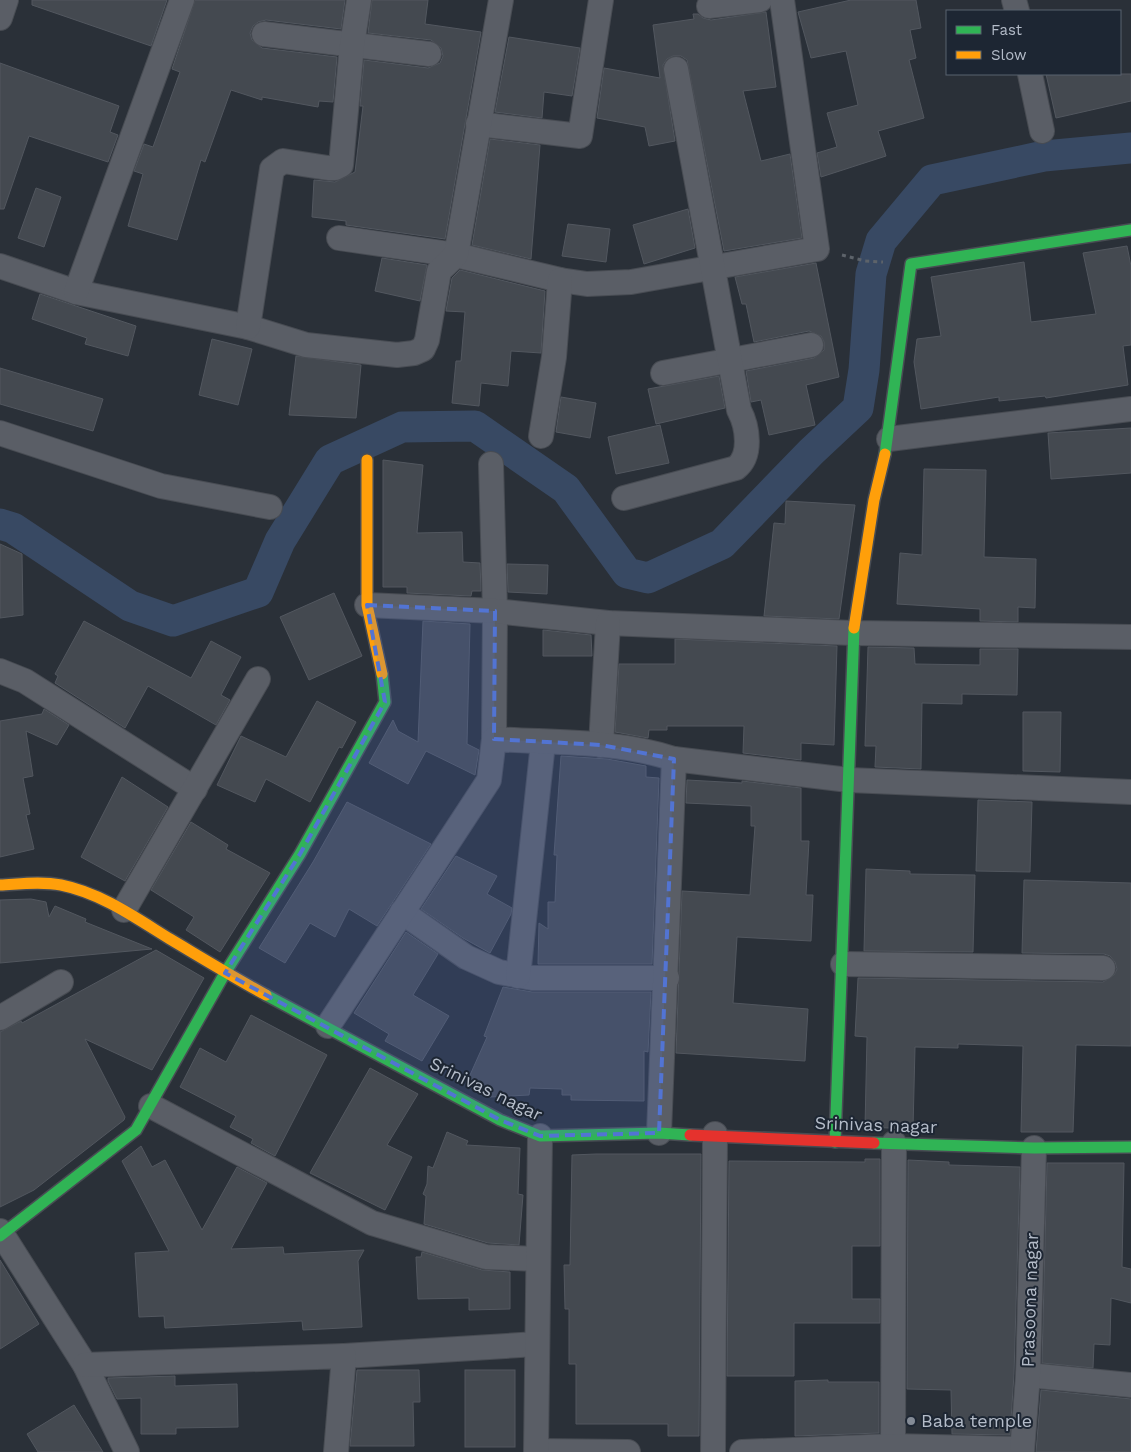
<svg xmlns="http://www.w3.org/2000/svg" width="1131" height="1452" font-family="'Work Sans',sans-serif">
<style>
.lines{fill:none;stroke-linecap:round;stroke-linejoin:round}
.canal{stroke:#384963;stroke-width:31}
.building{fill:#444950;stroke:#52575f}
.street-casing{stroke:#484c53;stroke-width:26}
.fast-casing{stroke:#484c53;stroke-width:14}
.slow-casing{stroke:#484c53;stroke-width:14}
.jam-casing{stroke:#484c53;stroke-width:14}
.path{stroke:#5d636a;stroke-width:3;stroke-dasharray:4 4;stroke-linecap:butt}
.street{stroke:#5a5e66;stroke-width:24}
.fast{stroke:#30b455;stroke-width:11}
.slow{stroke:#ff9f0a;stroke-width:11}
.jam{stroke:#e5322d;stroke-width:11}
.marked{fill:#5274d3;fill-opacity:0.2;stroke:#5274d3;stroke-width:4;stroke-dasharray:10 6;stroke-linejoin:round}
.poi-dot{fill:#848b96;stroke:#1d2633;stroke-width:2}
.labels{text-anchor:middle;stroke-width:4;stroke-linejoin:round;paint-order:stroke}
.street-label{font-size:18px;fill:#b4bcc9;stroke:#1d2633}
.poi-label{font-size:18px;fill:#b4bcc9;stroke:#1d2633;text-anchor:start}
</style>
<rect width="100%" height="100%" fill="#2a3038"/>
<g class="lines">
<polyline class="canal" points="0,524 13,528 130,606 173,621 258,592 280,541 330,460 402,427 475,426 566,489 627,573 648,578 722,544 811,452 858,408 864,370 871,274 881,241 932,180 1044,156 1131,148"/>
</g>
<g class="building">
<polygon points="32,0 167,0 151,46 32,5"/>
<polygon points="195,0 345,0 341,29 266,20 258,22 253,26 250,33 252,40 262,48 337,57 333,102 319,101 318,107 262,97 262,100 231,90 205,162 201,160 177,240 128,226 143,174 134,171 144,144 153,147 180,72 172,69"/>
<polygon points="372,0 428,0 425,24 481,32 445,239 346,225 346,221 312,217 314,180 335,182 355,172 363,106 360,106 364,60 428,68 440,63 443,56 441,48 431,40 368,33"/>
<polygon points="851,0 916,0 921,28 910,30 916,58 909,60 924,118 878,131 886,156 821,177 817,153 837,147 827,113 858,105 846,51 811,58 798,12"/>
<polygon points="766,12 776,87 743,91 761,161 790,154 802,238 724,251 687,60 681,56 673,56 667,59 663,65 675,141 649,146 645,127 597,118 604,68 660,78 653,25 694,19 693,14 698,14 703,18 711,20"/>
<polygon points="509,37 580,48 572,96 544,92 542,118 495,112"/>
<polygon points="0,63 119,106 110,132 118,135 108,162 29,136 4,209 0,209"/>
<polygon points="1046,74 1131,74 1131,101 1056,118"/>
<polygon points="490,139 540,145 531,259 472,245"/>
<polygon points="36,188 61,197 44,247 18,238"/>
<polygon points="688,209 695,248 644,264 633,225"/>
<polygon points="568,224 610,229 606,262 562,256"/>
<polygon points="1127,246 1131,266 1131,345 1123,346 1128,385 1046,398 1045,396 999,401 999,397 921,409 914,362 917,339 941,336 931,277 1024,262 1031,322 1096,314 1083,253"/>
<polygon points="382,258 427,265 420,301 375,291"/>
<polygon points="816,263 839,377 806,385 815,425 769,435 761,400 751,402 746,371 814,358 824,350 824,342 821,336 809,331 754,342 746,304 742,304 735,277"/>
<polygon points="460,270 545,291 541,353 511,351 508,386 481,383 479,406 452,403 456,361 461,361 465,312 446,311 452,278"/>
<polygon points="40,294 136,326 128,356 85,344 87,338 32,319"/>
<polygon points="212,339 252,349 238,405 199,395"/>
<polygon points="296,356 361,365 356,418 289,415"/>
<polygon points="0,368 103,399 93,431 0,404"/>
<polygon points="719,376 725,408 656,424 648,389"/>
<polygon points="561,397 596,403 590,438 556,432"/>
<polygon points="660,425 669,463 616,474 608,437"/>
<polygon points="1131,428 1131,473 1051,479 1048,433"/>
<polygon points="383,460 423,465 417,533 462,532 463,562 480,563 481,591 472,591 471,596 407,593 407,587 383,587"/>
<polygon points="924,469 986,470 984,557 1036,559 1035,608 1018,607 1018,622 980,621 980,609 897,604 900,553 922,555"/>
<polygon points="786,501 855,505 839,619 764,616 774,523 785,524"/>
<polygon points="0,544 22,554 23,615 0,618"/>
<polygon points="507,564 548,565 547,594 508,592"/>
<polygon points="334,593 362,656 309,680 280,617"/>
<polygon points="84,621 191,678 211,641 241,657 221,695 230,700 216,725 148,686 125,728 55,683 58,676 55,674"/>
<polygon points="423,621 470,624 467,744 479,750 475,775 426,751 408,784 369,763 393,720 398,731 418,742"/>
<polygon points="543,630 591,635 592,656 543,656"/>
<polygon points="675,639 837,646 834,745 801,743 801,760 743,753 744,726 667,726 667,730 649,730 648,738 615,732 619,664 675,664"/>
<polygon points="868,647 914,648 915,664 980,665 980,649 1018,649 1017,695 962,694 962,704 922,703 921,769 875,767 876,746 865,746"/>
<polygon points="317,701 356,722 342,748 339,747 310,802 266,779 255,802 217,785 241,736 286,757"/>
<polygon points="44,709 69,725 57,745 26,731 33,776 23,778 30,814 26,815 34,849 0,857 0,721 42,714"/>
<polygon points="1023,712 1061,712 1060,772 1023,771"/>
<polygon points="561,756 607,759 646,766 646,777 659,778 652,964 538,964 539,923 548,929 548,902 555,902 557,855 554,855"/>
<polygon points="122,777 168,807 125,881 81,857"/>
<polygon points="687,780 742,783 742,781 801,788 801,841 809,841 806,895 813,895 811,941 737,937 733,1003 808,1009 805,1061 676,1053 682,891 750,895 755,826 751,826 751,806 686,803"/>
<polygon points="978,800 1032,802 1030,872 976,871"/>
<polygon points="347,802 431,844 377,926 349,909 335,937 310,923 285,963 259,948 313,862"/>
<polygon points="191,822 228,845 226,849 270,873 220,952 186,930 194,917 151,890"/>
<polygon points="456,856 497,876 487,894 512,908 511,914 490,953 463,938 421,909"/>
<polygon points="866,869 910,871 910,874 975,875 973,952 864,951"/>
<polygon points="1024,880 1131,883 1131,1046 1076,1045 1073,1132 1021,1132 1023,1046 958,1044 958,1048 915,1047 913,1129 865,1127 867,1037 855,1036 858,978 1103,982 1114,975 1117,969 1115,962 1110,956 1104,954 1022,953"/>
<polygon points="31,899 46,902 49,917 55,906 86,919 85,922 152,949 0,963 0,900"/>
<polygon points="406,932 438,954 413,995 449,1016 422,1061 385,1041 389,1034 354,1013"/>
<polygon points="156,950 204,978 152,1070 85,1039 125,1117 124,1120 34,1190 0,1207 0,1032 21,1021 22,1023"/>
<polygon points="503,987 532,992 651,992 648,1052 644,1051 644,1101 571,1100 571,1095 562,1095 562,1089 530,1088 529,1095 490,1097 466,1084 487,1037 484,1036"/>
<polygon points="251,1015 327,1055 275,1156 251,1143 253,1139 230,1127 236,1116 180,1087 200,1048 226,1062"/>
<polygon points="370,1068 418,1094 387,1145 412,1157 385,1210 310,1173"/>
<polygon points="447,1132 468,1141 466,1145 520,1148 518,1194 523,1195 519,1245 488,1243 424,1224 426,1196 423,1194 427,1184 428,1166 433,1168"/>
<polygon points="141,1146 152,1167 165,1160 202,1230 237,1167 267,1183 231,1249 283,1247 284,1254 364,1250 358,1261 362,1327 303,1330 302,1321 165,1328 164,1316 139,1317 135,1253 169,1251 122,1161"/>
<polygon points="596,1154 701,1154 699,1436 668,1436 668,1424 576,1424 576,1364 569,1364 569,1309 565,1309 564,1265 570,1265 572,1155"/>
<polygon points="865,1159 880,1159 880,1246 852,1246 852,1299 880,1299 880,1323 794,1323 794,1376 727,1376 729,1161 865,1162"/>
<polygon points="908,1160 949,1162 949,1165 1020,1167 1014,1374 1010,1435 952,1434 951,1390 907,1389"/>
<polygon points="1047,1163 1124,1163 1122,1267 1131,1269 1131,1303 1111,1298 1110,1345 1094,1344 1093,1368 1042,1363"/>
<polygon points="422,1252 482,1270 510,1272 510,1309 469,1310 469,1298 418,1299 416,1257 421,1257"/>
<polygon points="0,1260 39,1324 0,1349"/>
<polygon points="357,1370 419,1370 420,1402 413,1402 414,1446 350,1446"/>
<rect x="465" y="1370" width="50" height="77"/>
<polygon points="175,1376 175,1386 237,1384 238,1427 176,1428 176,1434 141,1434 141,1398 117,1399 108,1381 108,1378"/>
<polygon points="828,1380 828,1382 879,1382 879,1433 795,1436 795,1381"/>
<polygon points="1041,1390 1131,1399 1131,1452 1036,1452"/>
<polygon points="74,1405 103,1452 38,1452 27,1434"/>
</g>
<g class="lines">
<defs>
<g id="street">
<polyline points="1014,0 1017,11"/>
<polyline points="709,6 760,0"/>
<polyline points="0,18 6,0"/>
<polyline points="264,34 429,54"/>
<polyline points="1030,74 1042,131"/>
<polyline points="478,124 580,136 601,0"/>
<polyline points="339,238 456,255 560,280 587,284 631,282 817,249 782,0"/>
<polyline points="0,266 76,292 248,327 306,345 397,355 414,353 423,349 427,340 439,271 456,255 501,0"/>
<polyline points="76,292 182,0"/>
<polyline points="248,327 272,169 283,161 328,168 335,168 341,165 352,45 359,0"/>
<polyline points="663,373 811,345"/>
<polyline points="0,433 161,486 270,507"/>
<polyline points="541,436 554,357 560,280"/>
<polyline points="889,439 1131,409"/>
<polyline points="491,464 495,611 494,739"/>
<path d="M624,498L736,468C752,456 748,427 739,410L676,69"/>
<polyline points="367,605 495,611 608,623 853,633 1131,637"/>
<polyline points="0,671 25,681 195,789"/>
<polyline points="601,745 608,623"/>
<polyline points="124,910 258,679"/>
<polyline points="402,912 466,957 499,972 532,978 667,978"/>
<polyline points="843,964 1103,968"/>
<polyline points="518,976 543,743"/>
<polyline points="0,1018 61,982"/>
<path d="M328,1026L489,780L494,739C554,743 618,740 674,759"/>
<polyline points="151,1106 372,1223 486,1257 537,1259"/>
<polyline points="659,1133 674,759 849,780 1131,792"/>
<polyline points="0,1231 85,1365 127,1452"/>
<polyline points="344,1356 537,1344"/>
<polyline points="85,1365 344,1356 336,1452"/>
<polyline points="1028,1375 1131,1385"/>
<polyline points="893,1446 894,1143"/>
<polyline points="536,1451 628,1452"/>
<polyline points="536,1452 540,1136"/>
<polyline points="713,1452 715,1134"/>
<polyline points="742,1452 893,1446 1022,1449"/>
<polyline points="1022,1452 1028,1375 1034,1148"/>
</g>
<g id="fast">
<polyline points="885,454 911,264 1131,230"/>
<polyline points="266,995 500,1120 540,1136 659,1133 690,1135"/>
<polyline points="835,1142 854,628"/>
<polyline points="874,1143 1034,1148 1131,1147"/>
<polyline points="0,1236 136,1130 225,973 300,854 385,702 382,674"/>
</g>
<g id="slow">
<polyline points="367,460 367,605 382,674"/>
<polyline points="854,628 874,500 885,454"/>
<path d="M0,885C20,884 41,881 61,885C101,893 136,918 170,939C202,958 233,977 266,995"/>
</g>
<polyline id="jam" points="690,1135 874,1143"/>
</defs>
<use href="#street" class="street-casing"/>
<use href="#fast" class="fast-casing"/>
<use href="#slow" class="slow-casing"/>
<use href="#jam" class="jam-casing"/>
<polyline class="path" points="842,255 865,261 883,262"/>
<use href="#street" class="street"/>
<use href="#fast" class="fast"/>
<use href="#slow" class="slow"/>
<use href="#jam" class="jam"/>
</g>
<path class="marked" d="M367,605L495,611L494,739L601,745L674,759L659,1133L540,1136L500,1120L225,973L300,854L385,702Z"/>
<circle class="poi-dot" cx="911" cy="1421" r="5"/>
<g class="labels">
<g class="street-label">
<text transform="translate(486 1089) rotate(26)" y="6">Srinivas nagar</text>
<text transform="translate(876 1125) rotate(2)" y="6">Srinivas nagar</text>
<text transform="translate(1030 1300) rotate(-88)" y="6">Prasoona nagar</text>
</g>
<g class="poi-label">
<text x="921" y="1427">Baba temple</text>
</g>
</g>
<rect x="946" y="10" width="175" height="65" fill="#1d2633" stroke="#59626f"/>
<rect x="956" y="26" width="25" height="8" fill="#30b455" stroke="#59626f"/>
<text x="991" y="35" font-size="15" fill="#b4bcc9">Fast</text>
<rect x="956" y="51" width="25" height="8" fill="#ff9f0a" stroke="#59626f"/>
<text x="991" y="60" font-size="15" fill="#b4bcc9">Slow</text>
</svg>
